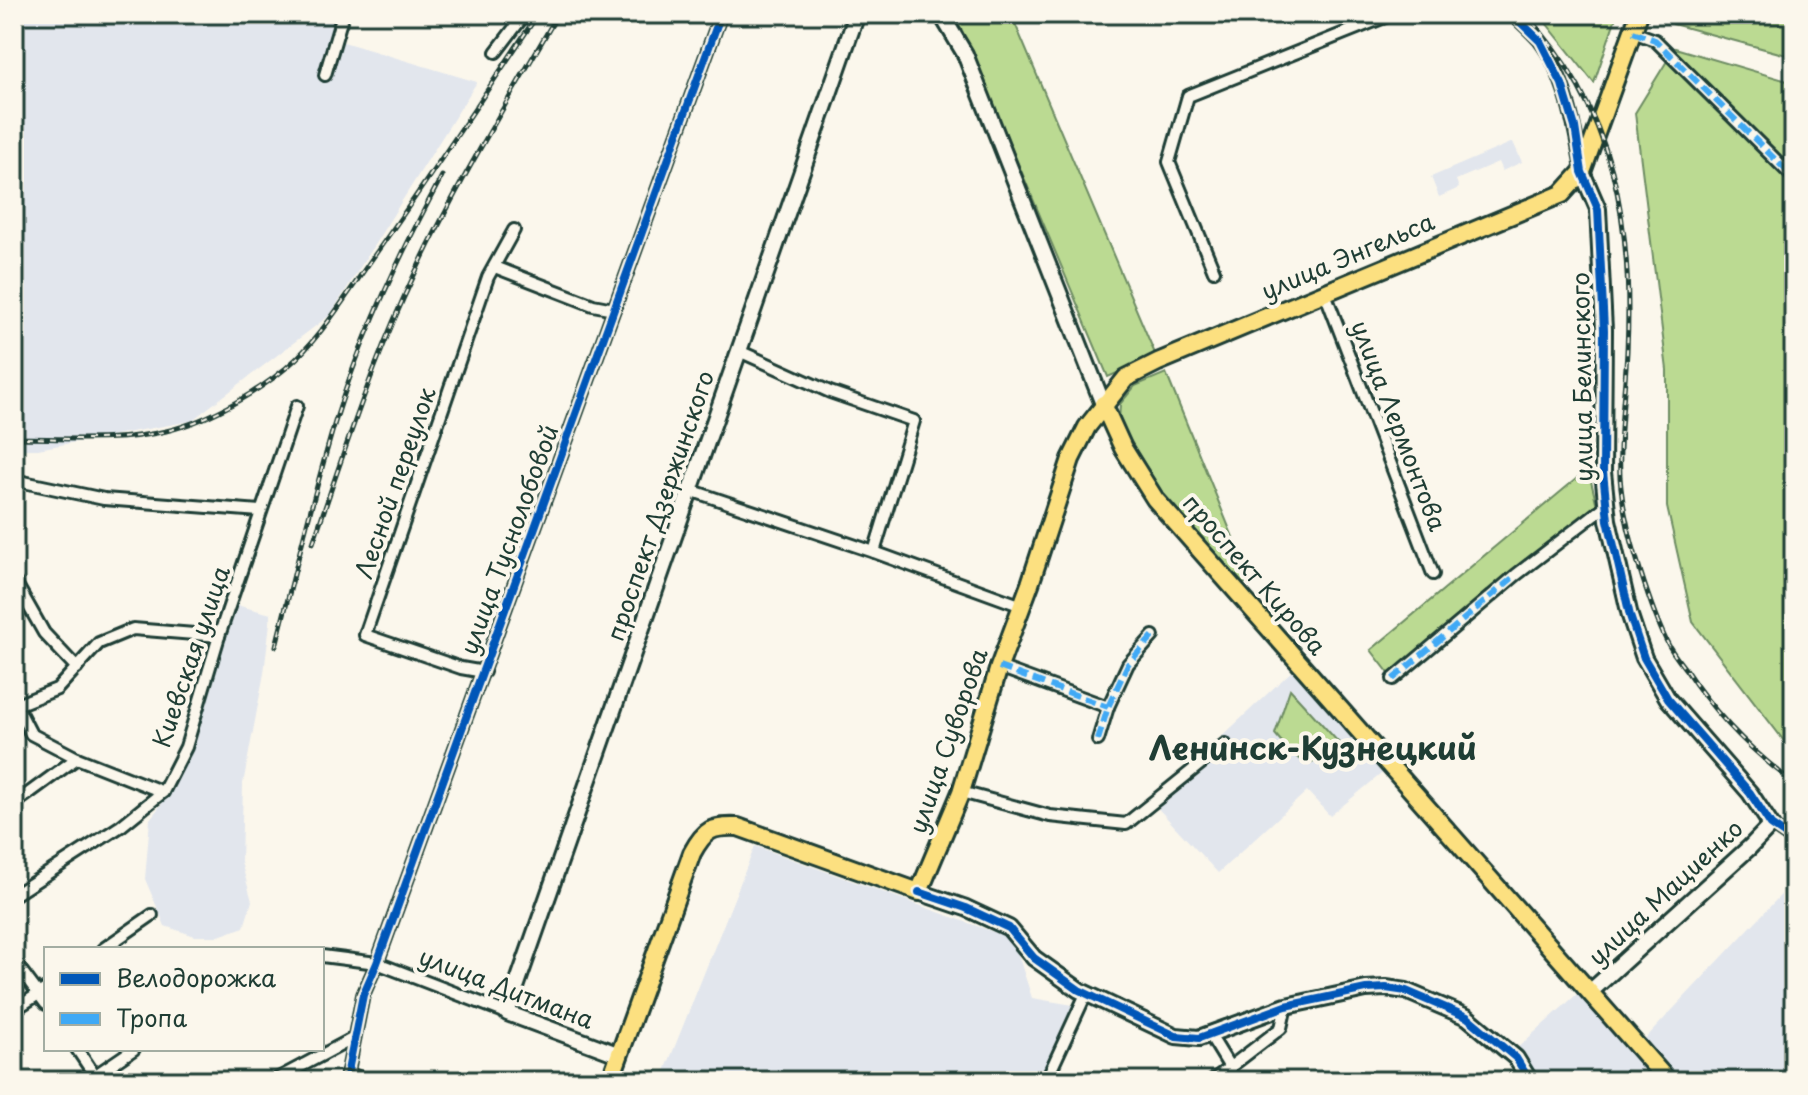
<svg xmlns="http://www.w3.org/2000/svg" width="1808" height="1095" font-family="'Playpen Sans',sans-serif">
<style>
.built{fill:#e2e6ed}
.green{fill:#bbda92;stroke:#6d8c63;stroke-width:2}
.lines{fill:none;stroke-linecap:round;stroke-linejoin:round}
.street-casing{stroke:#1f3d34;stroke-width:16}
.secondary-casing{stroke:#1f3d34;stroke-width:20}
.primary-casing{stroke:#1f3d34;stroke-width:22}
.street{stroke:#fbf7ec;stroke-width:10}
.secondary{stroke:#fbf7ec;stroke-width:14}
.primary{stroke:#fce080;stroke-width:16}
.rail-casing{stroke:#1f3d34;stroke-width:5}
.rail{stroke:#fbf7ec;stroke-width:2;stroke-dasharray:6;stroke-linecap:butt}
.quiet{stroke:#3fa9f5;stroke-width:6;stroke-dasharray:12 6;stroke-linecap:butt}
.cycleway-casing{stroke:#fbf7ec;stroke-width:13}
.cycleway{stroke:#0057b8;stroke-width:8}
.labels{text-anchor:middle;stroke-width:8;stroke-linejoin:round;paint-order:stroke}
.street-label{font-size:24px;fill:#1f3d34;stroke:#fbf7ec}
.district-label{font-size:32px;font-weight:bold;fill:#1f3d34;stroke:#fbf7ec}
</style>
<rect width="100%" height="100%" fill="#fbf7ec"/>
<filter id="ink" filterUnits="userSpaceOnUse"><feTurbulence type="fractalNoise" baseFrequency=".0125" numOctaves="2"/><feDisplacementMap in="SourceGraphic" scale="16" xChannelSelector="R" yChannelSelector="G"/><feConvolveMatrix kernelMatrix="1 2 1 2 8 2 1 2 1" color-interpolation-filters="sRGB"/></filter>
<g filter="url(#ink)">
<g class="built">
<polygon points="14,14 345,14 340,41 477,82 330,315 191,421 38,449 14,449"/>
<polygon points="1513,142 1522,162 1502,171 1498,162 1456,180 1459,188 1439,197 1431,177"/>
<polygon points="236,605 271,614 264,673 243,784 241,862 252,901 244,927 219,936 195,936 165,926 145,879 150,819 174,788 195,739 215,653"/>
<polygon points="1295,668 1386,770 1330,816 1307,791 1218,873 1152,802"/>
<polygon points="755,846 1013,939 1032,998 1073,1005 1045,1081 661,1081"/>
<polygon points="1794,881 1794,1081 1678,1081 1643,1041"/>
<polygon points="1577,994 1645,1067 1629,1081 1537,1081 1515,1050"/>
</g>
<g class="green">
<polygon points="955,14 1011,14 1156,356 1108,377"/>
<polygon points="1539,14 1617,14 1594,83"/>
<polygon points="1675,14 1794,14 1794,57 1673,24"/>
<polygon points="1675,48 1794,83 1794,754 1693,622 1667,507 1667,370 1635,113"/>
<polygon points="1166,373 1250,579 1242,585 1166,499 1119,422 1120,404 1135,386"/>
<polygon points="1588,469 1598,510 1395,681 1371,650"/>
<path d="M1290,689L1349,754C1305,764 1306,771 1275,734Z"/>
</g>
<g class="lines">
<defs>
<g id="street">
<path d="M1512,14C1521,22 1531,31 1539,40C1565,74 1575,127 1582,169"/>
<polyline points="1633,32 1655,40 1794,178"/>
<polyline points="496,52 525,14"/>
<polyline points="325,75 343,14"/>
<polyline points="495,267 593,305 614,309"/>
<polyline points="1214,271 1169,162 1188,96 1392,14"/>
<polyline points="1325,293 1433,574"/>
<polyline points="739,351 830,392 914,421 874,552"/>
<polyline points="14,480 104,499 260,511"/>
<polyline points="690,490 874,552 1022,606"/>
<polyline points="14,580 44,633 77,668"/>
<polyline points="999,667 1108,707"/>
<polyline points="484,672 461,668 365,635 488,277 514,230"/>
<polyline points="1393,679 1516,575 1607,505"/>
<polyline points="14,701 31,734 77,758 163,792"/>
<polyline points="14,706 57,689 99,643 133,629 219,636"/>
<polyline points="1098,740 1108,707 1128,664 1153,636"/>
<polyline points="961,792 1050,816 1126,824 1225,744"/>
<polyline points="14,804 77,758"/>
<polyline points="1771,825 1794,841"/>
<polyline points="14,895 121,826 163,792 186,747 219,636 297,406"/>
<polyline points="103,949 152,915"/>
<polyline points="322,956 377,963 507,1013"/>
<polyline points="14,961 46,1004"/>
<polyline points="14,1010 46,989"/>
<polyline points="1210,1035 1229,1066 1233,1081"/>
<polyline points="77,1049 97,1079"/>
<polyline points="1050,1072 1086,994"/>
<polyline points="347,1073 369,1081"/>
<polyline points="87,1081 134,1049"/>
<polyline points="273,1081 354,1038"/>
<polyline points="346,1081 363,995 377,963 721,14"/>
<polyline points="1212,1081 1281,1028 1286,1006"/>
</g>
<g id="secondary">
<polyline points="941,14 965,54 1103,404"/>
<polyline points="1582,172 1598,209 1604,330 1603,472 1608,520 1630,616 1644,658 1668,699 1750,793 1771,825 1750,847 1590,992"/>
<polyline points="919,892 966,908 1009,928 1034,958 1079,990 1176,1036 1199,1038 1286,1006 1366,989 1386,988 1406,991 1467,1017 1516,1058 1530,1081"/>
<polyline points="620,1055 507,1013 857,14"/>
</g>
<g id="primary">
<polyline points="1103,404 1123,448 1155,499 1668,1081"/>
<path d="M610,1081L692,853C705,829 712,826 738,827L919,892L961,792L999,667L1030,584L1071,459L1087,427L1126,378L1158,362L1562,194L1582,172L1639,14"/>
</g>
</defs>
<use href="#street" class="street-casing"/>
<use href="#secondary" class="secondary-casing"/>
<use href="#primary" class="primary-casing"/>
<use href="#street" class="street"/>
<use href="#secondary" class="secondary"/>
<use href="#primary" class="primary"/>
<defs>
<g id="rail">
<path d="M1525,14C1615,110 1633,224 1627,351C1625,393 1618,435 1620,477C1622,505 1629,534 1637,560C1645,587 1654,615 1666,640C1671,651 1679,661 1686,670C1715,715 1751,751 1794,783"/>
<path d="M14,438C64,438 117,443 166,431C209,421 265,389 297,358C327,328 350,290 374,256C431,176 484,95 538,14"/>
<path d="M313,543C341,461 368,377 404,297C448,199 504,107 558,14"/>
<path d="M276,646C295,571 313,496 335,422C361,337 400,254 442,176"/>
</g>
</defs>
<use href="#rail" class="rail-casing"/>
<use href="#rail" class="rail"/>
<g class="quiet">
<polyline points="1633,32 1655,40 1794,178"/>
<polyline points="999,667 1108,707"/>
<polyline points="1393,679 1516,575"/>
<polyline points="1098,740 1108,707 1128,664 1153,636"/>
</g>
<defs>
<g id="cycleway">
<polyline points="1512,14 1540,41 1562,84 1575,127 1582,172 1598,209 1604,330 1603,472 1608,520 1630,616 1644,658 1668,699 1750,793 1771,825 1794,841"/>
<polyline points="919,892 966,908 1009,928 1034,958 1079,990 1176,1036 1199,1038 1286,1006 1366,989 1386,988 1406,991 1467,1017 1516,1058 1530,1081"/>
<polyline points="346,1081 363,995 377,963 721,14"/>
</g>
</defs>
<use href="#cycleway" class="cycleway-casing"/>
<use href="#cycleway" class="cycleway"/>
</g>
</g>
<g class="labels">
<g class="street-label">
<text transform="translate(1348 257) rotate(-23)" y="8">улица Энгельса</text>
<text transform="translate(1583 377) rotate(-91)" y="8">улица Белинского</text>
<text transform="translate(1398 426) rotate(69)" y="8">улица Лермонтова</text>
<text transform="translate(396 483) rotate(-71)" y="8">Лесной переулок</text>
<text transform="translate(661 506) rotate(-71)" y="8">проспект Дзержинского</text>
<text transform="translate(510 540) rotate(-70)" y="8">улица Туснолобовой</text>
<text transform="translate(1254 575) rotate(49)" y="8">проспект Кирова</text>
<text transform="translate(192 657) rotate(-71)" y="8">Киевская улица</text>
<text transform="translate(949 741) rotate(-71)" y="8">улица Суворова</text>
<text transform="translate(1666 893) rotate(-43)" y="8">улица Мациенко</text>
<text transform="translate(506 989) rotate(21)" y="8">улица Дитмана</text>
</g>
<g class="district-label">
<text x="1313" y="760">Ленинск-Кузнецкий</text>
</g>
</g>
<rect width="1808" height="1095" fill="none" stroke="#fbf7ec" stroke-width="48"/>
<rect x="24" y="24" width="1760" height="1047" fill="none" stroke="#1f3d34" stroke-width="3" filter="url(#ink)"/>
<rect x="44" y="947" width="280" height="104" fill="#fbf7ec" stroke="#a3ada2" stroke-width="2"/>
<rect x="60" y="973" width="40" height="12" fill="#0057b8" stroke="#a3ada2" stroke-width="2"/>
<text x="116" y="987" font-size="24" fill="#1f3d34">Велодорожка</text>
<rect x="60" y="1013" width="40" height="12" fill="#3fa9f5" stroke="#a3ada2" stroke-width="2"/>
<text x="116" y="1027" font-size="24" fill="#1f3d34">Тропа</text>
</svg>
